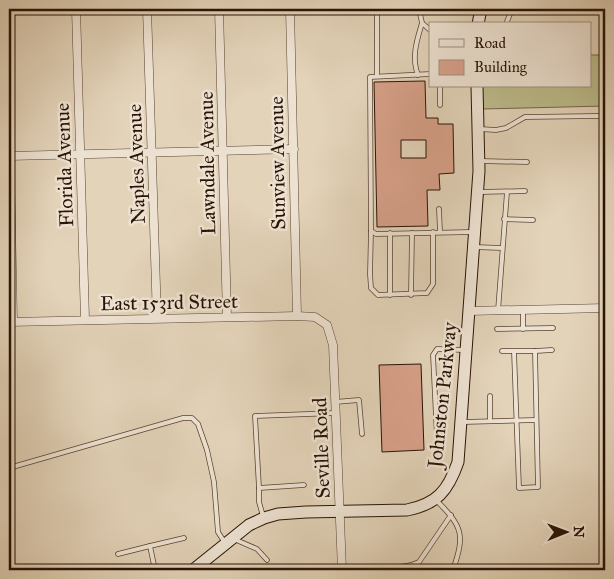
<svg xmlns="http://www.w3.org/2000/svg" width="614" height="579" font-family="'IM FELL Great Primer',serif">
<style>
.green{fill:#bbba8a;stroke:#726647}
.building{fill:#d8a18a;stroke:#291304;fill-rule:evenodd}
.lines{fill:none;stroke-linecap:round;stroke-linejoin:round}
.lane-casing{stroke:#584331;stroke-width:5.5}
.street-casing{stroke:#584331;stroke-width:9}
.secondary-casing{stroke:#291304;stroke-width:13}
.lane{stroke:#ede2d2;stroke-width:4}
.street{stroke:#ede2d2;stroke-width:8}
.secondary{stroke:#ede2d2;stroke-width:11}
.labels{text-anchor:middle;stroke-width:5;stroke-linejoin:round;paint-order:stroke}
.street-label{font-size:20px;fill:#291304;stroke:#ede2d2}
</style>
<rect width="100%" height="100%" fill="#e3d3b9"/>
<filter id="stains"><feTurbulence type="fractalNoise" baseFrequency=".004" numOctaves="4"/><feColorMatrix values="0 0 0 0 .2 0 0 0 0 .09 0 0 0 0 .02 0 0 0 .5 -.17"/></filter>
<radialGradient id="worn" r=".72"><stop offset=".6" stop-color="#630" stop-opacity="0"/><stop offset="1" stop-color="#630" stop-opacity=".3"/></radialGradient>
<polygon class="green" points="590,55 605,55 605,106 483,109 482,86 590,86"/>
<g class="building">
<path d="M425,81L426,118H438V124H453L454,173L439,174L440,190H427L428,226L377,227L374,82ZM401,140H426V158H401Z"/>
<polygon points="421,364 424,450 382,452 379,365"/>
</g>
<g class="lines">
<defs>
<g id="lane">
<polyline points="377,9 377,76"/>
<polyline points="419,9 422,23 430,30"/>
<polyline points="506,24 512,9"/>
<polyline points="430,74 370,77 371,231 376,234 473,232"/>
<path d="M418,75C411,57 417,40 422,23"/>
<polyline points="440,86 440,105"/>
<polyline points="480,129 496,130 506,128 525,117 598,116 605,119"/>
<polyline points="481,161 527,162"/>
<polyline points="480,192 525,191"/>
<polyline points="439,209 440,232"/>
<polyline points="504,219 533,220"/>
<polyline points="371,231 370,274 371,288 378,295 427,293 433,284 433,232"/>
<polyline points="474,247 502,248"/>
<polyline points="390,295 390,233"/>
<polyline points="411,295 412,233"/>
<polyline points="523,310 523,329"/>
<polyline points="498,311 507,192"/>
<polyline points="497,329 553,328"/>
<polyline points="502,351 514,351 519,488 538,487 535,351 514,351"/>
<polyline points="535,351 552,350"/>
<polyline points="490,396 490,421"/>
<polyline points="335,402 359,400 362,434"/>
<polyline points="463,422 536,420"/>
<polyline points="437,437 433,355 437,349 464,350"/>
<polyline points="9,468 183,418 192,418 198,424 207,450 214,482 218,532 225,543"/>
<polyline points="259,488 255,416 336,413"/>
<path d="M437,501C463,527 465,535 453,570"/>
<polyline points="263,516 259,502 259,488 304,485"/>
<polyline points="234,539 257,549 267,560"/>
<polyline points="118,554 150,546"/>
<polyline points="155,570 150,546 184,538"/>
<path d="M373,570L374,568C388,566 406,569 419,562L451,515"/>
</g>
<g id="street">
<polyline points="76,9 85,319"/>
<polyline points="147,9 157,318"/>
<polyline points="219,9 227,317"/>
<polyline points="290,9 297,316"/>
<polyline points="9,113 13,322"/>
<polyline points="9,156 294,149"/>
<polyline points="469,311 605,308"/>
<polyline points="9,322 297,316 315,317 327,325 333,345 342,570"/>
</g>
<g id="secondary">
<polyline points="478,24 481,9"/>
<path d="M193,570L249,525L264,518L278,514L306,512L407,510C437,504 448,491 458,462L479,171L477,86"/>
</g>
</defs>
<use href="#lane" class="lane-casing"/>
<use href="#street" class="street-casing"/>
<use href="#secondary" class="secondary-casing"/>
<use href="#lane" class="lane"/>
<use href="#street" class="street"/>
<use href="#secondary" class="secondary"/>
</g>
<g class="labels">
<g class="street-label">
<text transform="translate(207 163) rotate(-91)" y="7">Lawndale Avenue</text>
<text transform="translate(277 163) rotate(-91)" y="7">Sunview Avenue</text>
<text transform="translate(136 164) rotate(-92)" y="7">Naples Avenue</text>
<text transform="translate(64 165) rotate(-92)" y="7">Florida Avenue</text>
<text transform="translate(169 302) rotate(-1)" y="7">East 153rd Street</text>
<text transform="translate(442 395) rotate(-84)" y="7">Johnston Parkway</text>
<text transform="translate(321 448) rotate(-92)" y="7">Seville Road</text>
</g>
</g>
<rect width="614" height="579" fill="none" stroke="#e3d3b9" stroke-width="30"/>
<rect x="10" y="10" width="594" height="559" fill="none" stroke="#291304" stroke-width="2.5"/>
<rect x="15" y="15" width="584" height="549" fill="none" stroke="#291304"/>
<rect x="429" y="22" width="162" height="65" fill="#ede2d2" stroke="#9f8f80"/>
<rect x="439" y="39" width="25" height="8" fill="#ede2d2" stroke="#9f8f80"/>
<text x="474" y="48" font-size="15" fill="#291304">Road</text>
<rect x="439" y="60" width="25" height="15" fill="#d8a18a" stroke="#9f8f80"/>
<text x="474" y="72" font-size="15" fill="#291304">Building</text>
<g transform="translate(566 532) rotate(89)" stroke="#ede2d2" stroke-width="4" paint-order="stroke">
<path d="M0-4L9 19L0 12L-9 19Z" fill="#291304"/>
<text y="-8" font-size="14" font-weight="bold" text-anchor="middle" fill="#291304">N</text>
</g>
<rect width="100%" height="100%" filter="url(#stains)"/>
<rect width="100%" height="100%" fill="url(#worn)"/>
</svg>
